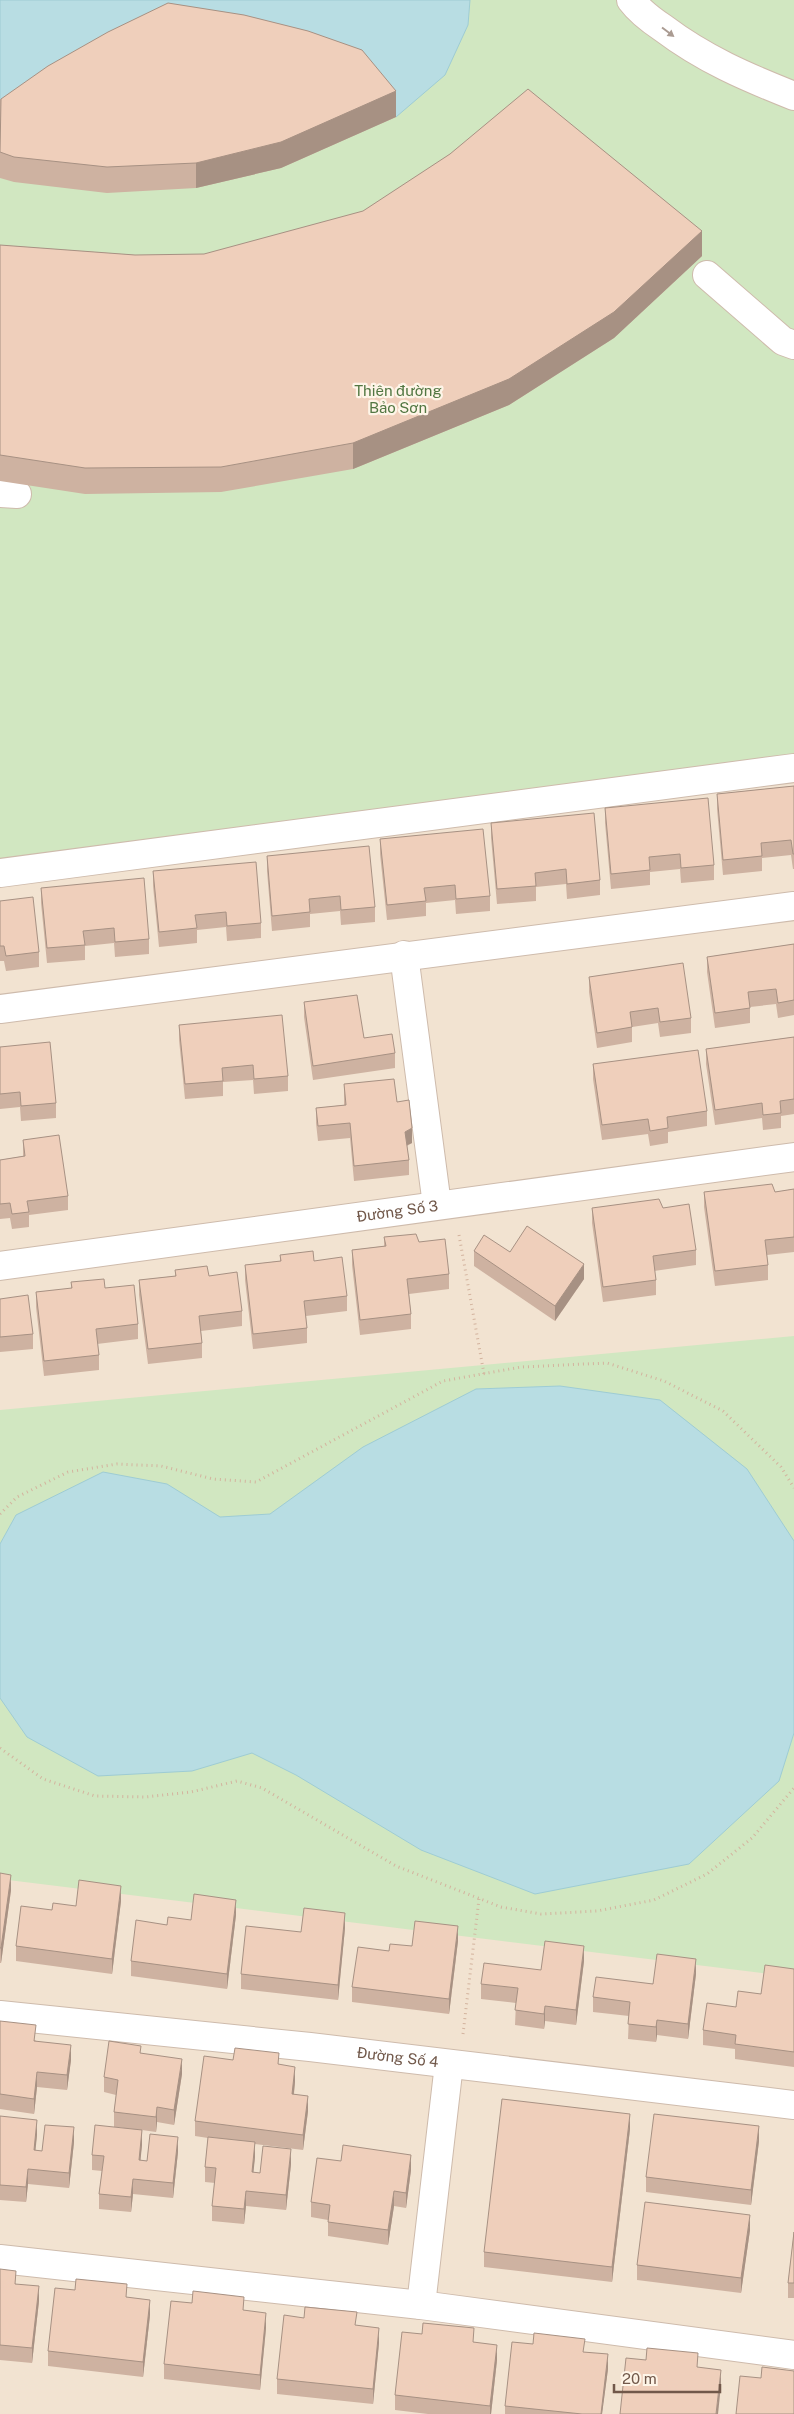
<svg xmlns="http://www.w3.org/2000/svg" width="794" height="2414" font-family="'Public Sans',sans-serif">
<style>
.residential{fill:#f2e3d1}
.green{fill:#d1e7c1}
.water{fill:#b8dde3;stroke:#9eccd4}
.lines{fill:none;stroke-linecap:round;stroke-linejoin:round}
.minor-casing{stroke:#cebbac;stroke-width:30}
.path{stroke:#d3b39e;stroke-width:3;stroke-dasharray:1 4;stroke-linecap:butt}
.minor{stroke:#fff;stroke-width:28}
.wall{fill:#ceb2a1}
.shaded-wall{fill:#a79183}
.building{fill:#efcfbb;stroke:#a79183}
.oneway{fill:#aa9b92}
.labels{text-anchor:middle;stroke-width:4.5;stroke-linejoin:round;paint-order:stroke}
.park-label{font-size:15px;fill:#527742;stroke:#fef5e8}
.street-label{font-size:15px;fill:#71584a;stroke:#fef5e8}
</style>
<rect width="100%" height="100%" fill="#fbf1e2"/>
<polygon class="residential" points="794,759 794,2414 0,2414 0,861"/>
<g class="green">
<polygon points="0,0 794,0 794,759 0,861"/>
<polygon points="794,1336 794,1977 0,1879 0,1410"/>
</g>
<g class="water">
<polygon points="0,0 470,0 468,25 445,75 396,117 381,99 0,125"/>
<polygon points="560,1386 660,1400 747,1469 794,1541 794,1733 779,1781 689,1864 535,1894 421,1850 296,1775 252,1753 192,1771 98,1776 27,1737 0,1698 0,1544 16,1515 103,1472 167,1484 220,1517 270,1514 363,1447 476,1389"/>
</g>
<g class="lines">
<defs>
<g id="minor">
<path d="M631,0C640,12 651,20 663,28C704,59 746,77 794,96"/>
<polyline points="707,275 783,341 794,345"/>
<polyline points="0,493 17,494"/>
<polyline points="0,873 794,768"/>
<polyline points="404,955 437,1205"/>
<polyline points="0,1009 794,906"/>
<path id="s1" d="M0,1266L794,1157"/>
<path id="s2" d="M0,2015L310,2047L794,2105"/>
<polyline points="0,2259 421,2305 794,2355"/>
<polyline points="421,2305 449,2064"/>
</g>
</defs>
<use href="#minor" class="minor-casing"/>
<g class="path">
<polyline points="459,1235 484,1374"/>
<polyline points="0,1514 17,1497 68,1472 117,1464 161,1466 213,1479 256,1482 443,1381 521,1367 607,1363 664,1381 723,1411 781,1467 794,1488"/>
<polyline points="0,1748 43,1779 95,1796 145,1797 191,1792 237,1781 262,1788 396,1866 501,1907 541,1914 597,1911 654,1900 707,1874 752,1838 794,1788"/>
<polyline points="463,2034 479,1899"/>
</g>
<use href="#minor" class="minor"/>
</g>
<g class="wall">
<polygon points="0,99 396,117 281,168 196,188 107,193 14,182 0,178"/>
<polygon points="0,245 135,255 702,256 614,338 509,405 353,469 221,492 85,494 0,481"/>
<polygon points="794,786 794,869 793,869 791,855 762,858 762,871 723,875 717,809 717,794"/>
<polygon points="605,808 714,865 714,880 681,883 680,869 650,872 650,885 611,889 605,823"/>
<polygon points="491,823 600,880 600,895 567,899 566,884 536,887 536,901 497,904 491,838"/>
<polygon points="380,839 490,896 490,911 456,914 455,900 426,903 426,916 387,920 380,854"/>
<polygon points="267,856 375,907 375,922 341,925 340,911 310,914 310,927 272,931 267,871"/>
<polygon points="153,871 261,923 261,938 227,941 226,927 197,930 197,943 159,947 153,886"/>
<polygon points="41,888 149,939 149,954 115,957 114,943 85,946 85,960 47,963 41,903"/>
<polygon points="0,901 39,952 39,967 6,971 4,961 0,961"/>
<polygon points="794,944 794,1015 778,1018 776,1004 750,1007 750,1023 715,1028 707,972 707,957"/>
<polygon points="589,977 691,1018 691,1033 660,1037 658,1023 632,1027 632,1042 597,1048 589,992"/>
<polygon points="304,1002 364,1038 395,1053 395,1068 313,1080 304,1017"/>
<polygon points="179,1025 288,1076 288,1091 254,1094 253,1080 223,1082 223,1096 185,1099 179,1040"/>
<polygon points="794,1037 794,1114 781,1116 781,1128 763,1130 762,1118 715,1125 706,1064 706,1049"/>
<polygon points="0,1047 56,1103 56,1118 21,1121 20,1107 0,1109"/>
<polygon points="593,1064 707,1111 707,1126 668,1132 668,1143 650,1146 648,1134 602,1140 593,1079"/>
<polygon points="344,1084 397,1102 412,1143 407,1146 409,1160 409,1175 354,1181 350,1138 318,1141 316,1123 316,1108 344,1105"/>
<polygon points="23,1140 68,1196 68,1210 29,1215 29,1227 12,1229 10,1218 0,1219 0,1160 23,1156"/>
<polygon points="794,1189 794,1252 767,1255 768,1265 768,1280 715,1286 704,1207 704,1192 775,1192"/>
<polygon points="592,1208 663,1208 696,1250 696,1265 654,1271 656,1280 656,1295 603,1302 592,1223"/>
<polygon points="384,1237 419,1242 449,1274 449,1289 409,1294 411,1314 411,1329 360,1335 352,1265 352,1250 384,1246"/>
<polygon points="474,1251 510,1252 584,1279 555,1321 474,1266"/>
<polygon points="280,1255 314,1261 347,1296 347,1311 306,1316 307,1328 307,1343 253,1349 245,1280 245,1265 280,1261"/>
<polygon points="175,1270 209,1276 242,1311 242,1326 201,1331 202,1343 202,1358 148,1364 139,1295 139,1280 175,1276"/>
<polygon points="71,1282 105,1288 138,1324 138,1339 97,1344 99,1355 99,1370 44,1376 36,1307 36,1292 71,1289"/>
<polygon points="0,1299 33,1334 33,1349 0,1352"/>
<polygon points="0,1873 11,1890 1,1963 0,1963"/>
<polygon points="121,1901 112,1974 16,1961 16,1946 52,1910 76,1906"/>
<polygon points="236,1915 227,1989 131,1976 131,1961 167,1925 191,1920"/>
<polygon points="345,1928 338,2000 241,1989 241,1974 301,1932"/>
<polygon points="458,1941 449,2014 352,2002 352,1987 389,1951 412,1946"/>
<polygon points="584,1961 576,2025 545,2021 544,2029 515,2025 516,2003 481,1999 481,1984"/>
<polygon points="794,1969 794,2067 735,2059 735,2049 703,2045 703,2030 736,2007 761,1994"/>
<polygon points="696,1974 688,2039 657,2035 656,2042 628,2039 629,2016 593,2012 593,1997"/>
<polygon points="0,2021 71,2060 67,2090 37,2087 34,2114 0,2109"/>
<polygon points="141,2053 182,2074 174,2125 157,2122 156,2132 142,2130 142,2145 140,2160 147,2161 178,2152 173,2198 133,2194 131,2212 99,2209 99,2194 102,2171 92,2170 92,2155 124,2128 114,2127 114,2112 116,2095 104,2092 104,2077"/>
<polygon points="233,2060 279,2064 295,2082 294,2094 308,2111 303,2150 255,2144 255,2157 253,2172 260,2173 291,2164 286,2210 246,2206 244,2224 212,2221 212,2206 215,2183 205,2182 205,2167 208,2138 195,2136 195,2121"/>
<polygon points="0,2116 37,2135 35,2150 42,2151 74,2142 69,2188 28,2184 26,2202 0,2200"/>
<polygon points="630,2129 612,2282 484,2267 484,2252"/>
<polygon points="759,2141 751,2205 646,2192 646,2177"/>
<polygon points="341,2161 411,2170 406,2208 394,2206 388,2245 328,2236 328,2220 311,2217 311,2202"/>
<polygon points="750,2230 741,2293 637,2280 637,2265"/>
<polygon points="794,2232 794,2298 788,2298 788,2283"/>
<polygon points="0,2269 16,2284 39,2301 32,2363 0,2360"/>
<polygon points="127,2298 150,2315 143,2377 48,2366 48,2351"/>
<polygon points="244,2310 266,2328 260,2390 164,2379 164,2364"/>
<polygon points="357,2326 379,2343 373,2404 277,2394 277,2379"/>
<polygon points="474,2342 497,2360 491,2414 428,2414 395,2410 395,2395"/>
<polygon points="585,2352 608,2369 602,2414 505,2414 505,2406"/>
</g>
<g class="shaded-wall">
<polygon points="396,91 396,117 281,168 196,188 196,163"/>
<polygon points="702,231 702,256 614,338 509,405 353,469 353,443"/>
<polygon points="412,1128 412,1143 405,1146 405,1132"/>
<polygon points="584,1264 584,1279 555,1321 555,1306"/>
<polygon points="11,1875 11,1890 1,1963 1,1948"/>
<polygon points="121,1886 121,1901 112,1974 112,1959"/>
<polygon points="236,1900 236,1915 227,1989 227,1974"/>
<polygon points="345,1913 345,1928 338,2000 338,1985"/>
<polygon points="458,1926 458,1941 449,2014 449,1999"/>
<polygon points="584,1946 584,1961 576,2025 576,2010"/>
<polygon points="696,1959 696,1974 688,2039 688,2024"/>
<polygon points="545,2006 545,2021 544,2029 544,2014"/>
<polygon points="657,2020 657,2035 656,2042 656,2027"/>
<polygon points="71,2045 71,2060 67,2090 67,2075"/>
<polygon points="182,2059 182,2074 174,2125 174,2110"/>
<polygon points="295,2067 295,2082 292,2109 292,2094"/>
<polygon points="37,2072 37,2087 34,2114 34,2099"/>
<polygon points="308,2096 308,2111 303,2150 303,2135"/>
<polygon points="157,2107 157,2122 156,2132 156,2117"/>
<polygon points="630,2114 630,2129 612,2282 612,2267"/>
<polygon points="37,2120 37,2135 34,2165 34,2150"/>
<polygon points="759,2126 759,2141 751,2205 751,2190"/>
<polygon points="74,2127 74,2142 69,2188 69,2173"/>
<polygon points="142,2130 142,2145 139,2175 139,2160"/>
<polygon points="178,2137 178,2152 173,2198 173,2183"/>
<polygon points="255,2142 255,2157 252,2187 252,2172"/>
<polygon points="291,2149 291,2164 286,2210 286,2195"/>
<polygon points="411,2155 411,2170 406,2208 406,2193"/>
<polygon points="28,2169 28,2184 26,2202 26,2187"/>
<polygon points="133,2179 133,2194 131,2212 131,2197"/>
<polygon points="246,2191 246,2206 244,2224 244,2209"/>
<polygon points="394,2191 394,2206 388,2245 388,2230"/>
<polygon points="750,2215 750,2230 741,2293 741,2278"/>
<polygon points="39,2286 39,2301 32,2363 32,2348"/>
<polygon points="150,2300 150,2315 143,2377 143,2362"/>
<polygon points="266,2313 266,2328 260,2390 260,2375"/>
<polygon points="379,2328 379,2343 373,2404 373,2389"/>
<polygon points="497,2345 497,2360 491,2414 490,2414 490,2406"/>
<polygon points="608,2354 608,2369 602,2414 601,2414"/>
<polygon points="721,2370 721,2385 718,2414 716,2414"/>
</g>
<g class="building">
<polygon points="168,3 244,15 308,31 362,50 396,91 281,142 196,163 107,167 14,157 0,152 1,99 48,66 108,32"/>
<polygon points="528,89 702,231 614,312 509,379 353,443 221,467 85,468 0,455 0,245 135,255 204,254 363,211 450,154"/>
<polygon points="794,786 794,854 793,854 791,840 761,843 762,856 723,860 717,794"/>
<polygon points="708,798 714,865 681,868 680,854 649,857 650,870 611,874 605,808"/>
<polygon points="594,813 600,880 567,884 566,869 535,873 536,886 497,889 491,823"/>
<polygon points="483,829 490,896 456,899 455,885 424,888 426,901 387,905 380,839"/>
<polygon points="369,846 375,907 341,910 340,896 309,899 310,912 272,916 267,856"/>
<polygon points="256,862 261,923 227,926 226,912 195,915 197,928 159,932 153,871"/>
<polygon points="144,878 149,939 115,942 114,928 83,931 85,945 47,948 41,888"/>
<polygon points="33,897 39,952 6,956 4,946 0,946 0,901"/>
<polygon points="794,944 794,1000 778,1003 776,989 748,992 750,1008 715,1013 707,957"/>
<polygon points="683,963 691,1018 660,1022 658,1008 630,1012 632,1027 597,1033 589,977"/>
<polygon points="357,995 364,1038 392,1034 395,1053 313,1066 304,1002"/>
<polygon points="282,1015 288,1076 254,1079 253,1065 222,1068 223,1081 185,1084 179,1025"/>
<polygon points="794,1037 794,1099 780,1101 781,1113 763,1115 762,1103 715,1110 706,1049"/>
<polygon points="50,1042 56,1103 21,1106 20,1092 0,1094 0,1047"/>
<polygon points="698,1050 707,1111 667,1117 668,1128 650,1131 648,1119 602,1125 593,1064"/>
<polygon points="394,1079 397,1102 409,1100 412,1128 405,1132 409,1160 354,1166 350,1123 318,1126 316,1108 346,1105 344,1084"/>
<polygon points="59,1135 68,1196 27,1201 29,1212 12,1214 10,1203 0,1204 0,1160 25,1156 23,1140"/>
<polygon points="772,1184 775,1192 794,1189 794,1237 765,1240 768,1265 715,1271 704,1192"/>
<polygon points="659,1199 663,1208 689,1204 696,1250 653,1256 656,1280 603,1287 592,1208"/>
<polygon points="527,1226 584,1264 555,1306 474,1251 484,1235 510,1252"/>
<polygon points="416,1234 419,1242 445,1239 449,1274 407,1279 411,1314 360,1320 352,1250 386,1246 384,1237"/>
<polygon points="313,1251 314,1261 342,1257 347,1296 304,1301 307,1328 253,1334 245,1265 281,1261 280,1255"/>
<polygon points="207,1266 209,1276 237,1272 242,1311 199,1316 202,1343 148,1349 139,1280 176,1276 175,1270"/>
<polygon points="104,1279 105,1288 134,1285 138,1324 96,1329 99,1355 44,1361 36,1292 72,1288 71,1282"/>
<polygon points="28,1295 33,1334 0,1337 0,1299"/>
<polygon points="0,1873 11,1875 1,1948 0,1948"/>
<polygon points="79,1880 121,1886 112,1959 16,1946 21,1906 52,1910 53,1903 76,1906"/>
<polygon points="194,1894 236,1900 227,1974 131,1961 136,1920 167,1925 168,1917 191,1920"/>
<polygon points="304,1908 345,1913 338,1985 241,1974 246,1926 301,1932"/>
<polygon points="415,1921 458,1926 449,1999 352,1987 358,1947 389,1951 390,1944 412,1946"/>
<polygon points="545,1941 584,1946 576,2010 545,2006 544,2014 515,2010 518,1988 481,1984 484,1963 541,1970"/>
<polygon points="657,1954 696,1959 688,2024 657,2020 656,2027 628,2024 630,2002 593,1997 596,1977 653,1984"/>
<polygon points="765,1965 794,1969 794,2052 735,2044 736,2035 703,2030 707,2003 736,2007 738,1991 761,1994"/>
<polygon points="0,2021 36,2025 34,2041 71,2045 67,2075 37,2072 34,2099 0,2094"/>
<polygon points="109,2041 141,2046 140,2053 182,2059 174,2110 157,2107 156,2117 114,2112 118,2080 104,2077"/>
<polygon points="235,2048 279,2053 278,2064 295,2067 292,2094 308,2096 303,2135 195,2121 204,2056 233,2060"/>
<polygon points="502,2099 630,2114 612,2267 484,2252"/>
<polygon points="654,2114 759,2126 751,2190 646,2177"/>
<polygon points="0,2116 37,2120 34,2150 42,2151 45,2125 74,2127 69,2173 28,2169 26,2187 0,2185"/>
<polygon points="95,2125 142,2130 139,2160 147,2161 150,2134 178,2137 173,2183 133,2179 131,2197 99,2194 104,2156 92,2155"/>
<polygon points="208,2137 255,2142 252,2172 260,2173 263,2146 291,2149 286,2195 246,2191 244,2209 212,2206 216,2168 205,2167"/>
<polygon points="343,2145 411,2155 406,2193 394,2191 388,2230 328,2222 330,2205 311,2202 317,2158 341,2161"/>
<polygon points="645,2202 750,2215 741,2278 637,2265"/>
<polygon points="794,2232 794,2283 788,2283"/>
<polygon points="0,2269 16,2271 15,2284 39,2286 32,2348 0,2345"/>
<polygon points="76,2279 127,2284 126,2297 150,2300 143,2362 48,2351 55,2288 75,2290"/>
<polygon points="193,2291 244,2297 243,2310 266,2313 260,2375 164,2364 171,2301 192,2303"/>
<polygon points="305,2307 357,2312 355,2325 379,2328 373,2389 277,2379 284,2315 304,2318"/>
<polygon points="423,2323 474,2328 473,2342 497,2345 490,2406 395,2395 402,2332 422,2334"/>
<polygon points="534,2333 585,2339 583,2352 608,2354 601,2414 582,2414 505,2406 512,2342 533,2344"/>
<polygon points="647,2348 698,2353 697,2367 721,2370 716,2414 620,2414 626,2358 646,2360"/>
<polygon points="762,2367 794,2371 794,2414 736,2414 740,2376 761,2378"/>
</g>
<defs><path id="oneway-solid" d="M-6-.8H1V-3.2L6.5 0L1 3.2V.8H-6Z" transform="scale(1.25)"/></defs>
<use class="oneway" href="#oneway-solid" transform="translate(668 32) rotate(37)"/>
<g class="labels">
<g class="park-label">
<text x="398" y="396">Thiên đường<tspan x="398" dy="17">Bảo Sơn</tspan></text>
</g>
<g class="street-label">
<text dy="5" stroke="none"><textPath href="#s1" startOffset="401">Đường Số 3</textPath></text>
<text dy="5" stroke="none"><textPath href="#s2" startOffset="400">Đường Số 4</textPath></text>
</g>
</g>
<path d="M614 2384v8h106v-8" fill="none" stroke="#71584a" stroke-width="2.5"/>
<text x="622" y="2384" font-size="15" fill="#71584a" stroke="#fef5e8" stroke-width="4" paint-order="stroke">20 m</text>
</svg>
